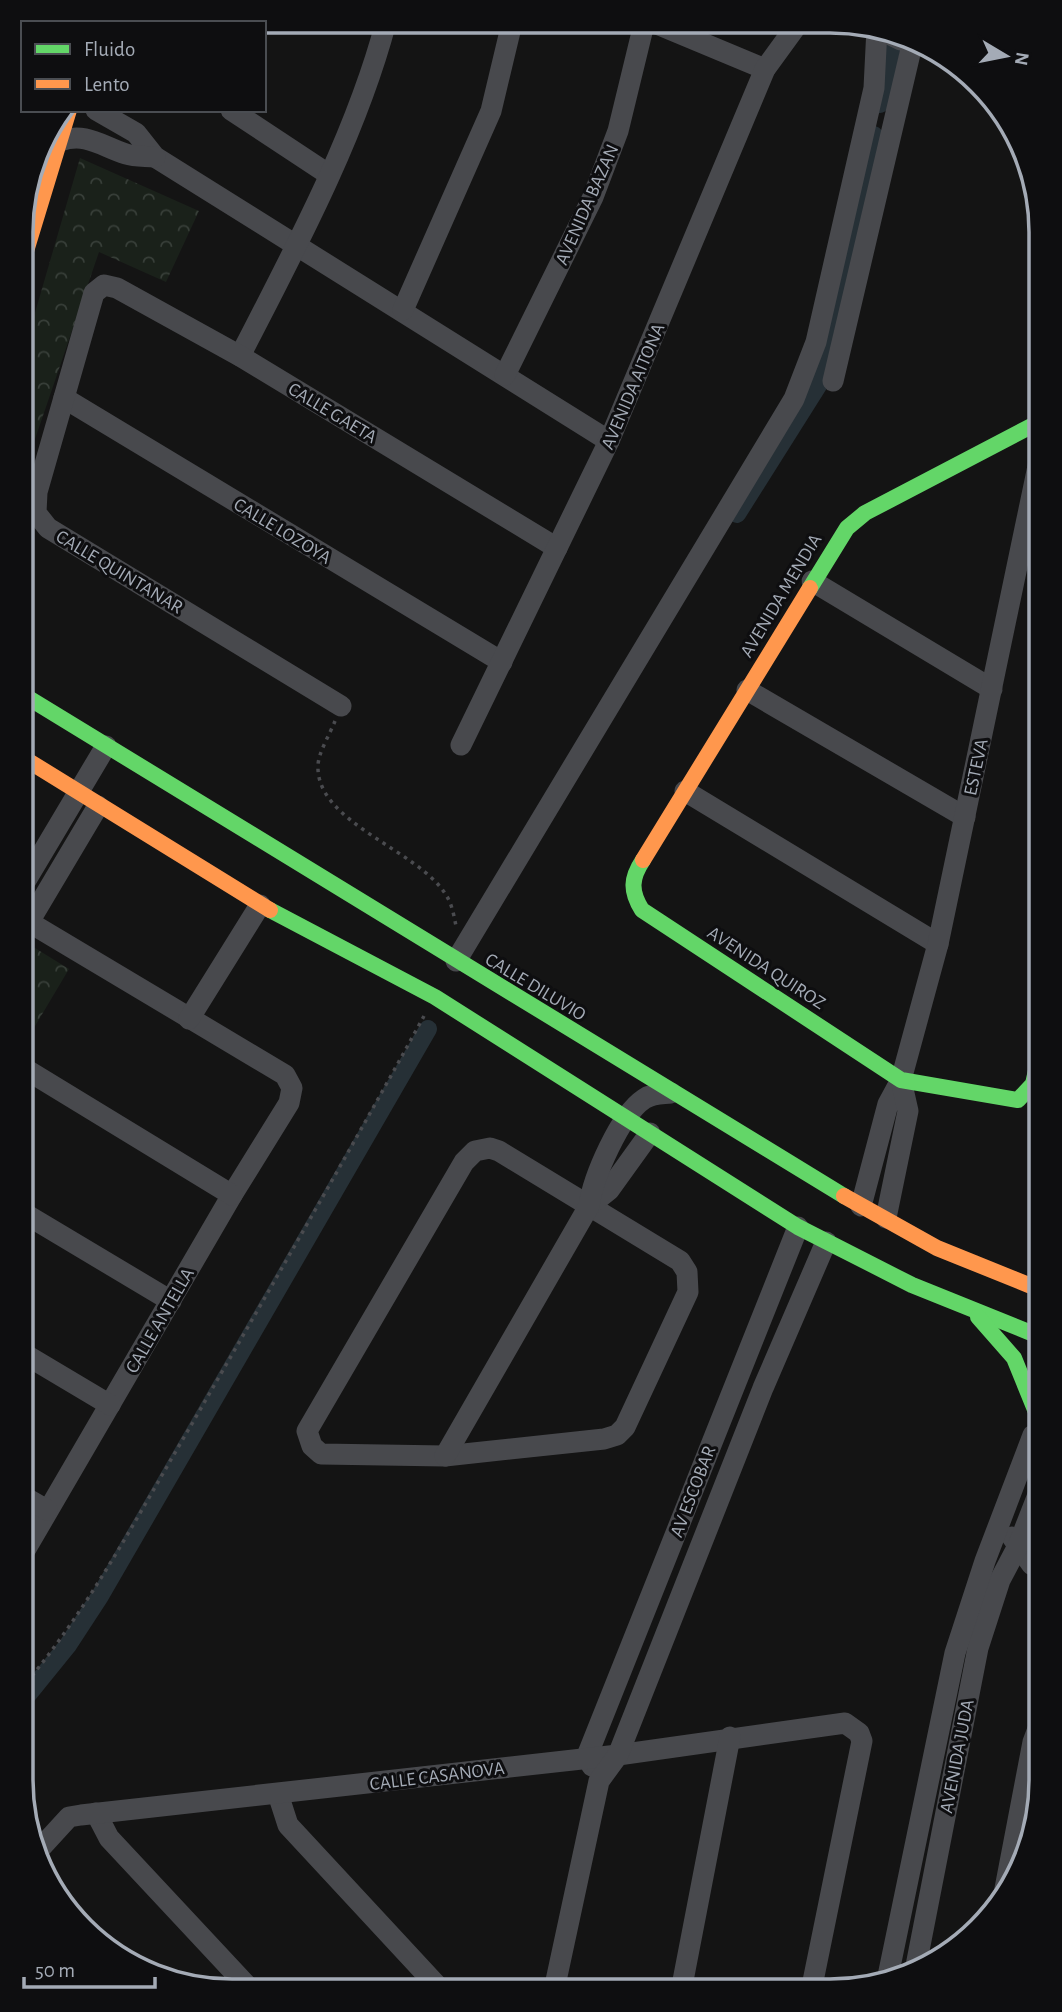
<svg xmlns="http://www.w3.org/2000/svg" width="1062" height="2012" font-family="'Alegreya Sans',sans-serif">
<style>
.forest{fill:url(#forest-crowns)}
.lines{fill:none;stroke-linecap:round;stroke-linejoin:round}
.canal{stroke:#263036;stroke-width:18}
.path{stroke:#4a4b4f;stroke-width:3.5;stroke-dasharray:3.5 5;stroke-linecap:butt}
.street{stroke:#48494d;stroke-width:21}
.fast{stroke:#63d668;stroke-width:16}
.slow{stroke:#ff974d;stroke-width:16}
.labels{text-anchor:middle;stroke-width:6;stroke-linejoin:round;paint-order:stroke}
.street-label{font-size:19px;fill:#a4abb6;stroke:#0e0e10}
.rim{fill:none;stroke:#a4abb6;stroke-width:3.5}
</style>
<defs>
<pattern id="forest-crowns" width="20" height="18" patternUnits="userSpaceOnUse" patternTransform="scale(1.75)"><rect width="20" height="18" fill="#1a211a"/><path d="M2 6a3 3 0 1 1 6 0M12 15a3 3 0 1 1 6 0" fill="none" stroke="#383f39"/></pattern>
</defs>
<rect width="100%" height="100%" fill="#141414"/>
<g class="forest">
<polygon points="80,158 199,211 166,282 99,252 22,477 23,354"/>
<polygon points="22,940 69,969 22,1048"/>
</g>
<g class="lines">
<g class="canal">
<polyline points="880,104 894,37"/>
<polyline points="737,514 819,384 874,135"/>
<polyline points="21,1703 68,1645 100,1596 428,1029"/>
</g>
<g class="path">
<path d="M335,721C330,734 318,753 318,766C316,823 419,850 446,895C452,904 454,916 456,926"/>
<path d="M21,1689C90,1608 139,1513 193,1422C271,1287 349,1153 424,1016"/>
</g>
<g class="street">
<polyline points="243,23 244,21"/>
<polyline points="657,24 765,69"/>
<polyline points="891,35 901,40"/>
<polyline points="96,110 136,133 155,157 609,441"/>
<polyline points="231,110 328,174"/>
<path d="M60,141C86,132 101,146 126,154C135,157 145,156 155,157"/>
<polyline points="403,310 491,111 512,23"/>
<path d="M240,356C294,251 356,136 386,22"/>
<polyline points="505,375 593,197 618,131 644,24"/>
<polyline points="833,381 912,45"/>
<polyline points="64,398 502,662"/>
<polyline points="812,581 992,689"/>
<polyline points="747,690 965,817"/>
<polyline points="341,706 48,528 36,513 37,492 94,293 104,285 117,288 240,356 557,548"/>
<polyline points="461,745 609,441 765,69 797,25"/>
<polyline points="685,791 938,944"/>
<polyline points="22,887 106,746"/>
<polyline points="22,918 285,1075 292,1088 289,1103 232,1195 24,1552"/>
<polyline points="29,922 98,806"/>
<polyline points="456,961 794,399 816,342 874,88 877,28"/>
<polyline points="189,1019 260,905"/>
<polyline points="22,1067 232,1195"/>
<polygon points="490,1148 499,1151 680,1261 687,1272 688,1292 625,1427 617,1435 604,1439 445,1456 321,1454 312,1446 307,1431 464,1162 475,1151"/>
<polyline points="589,1206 609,1190 650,1133"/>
<polyline points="861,1206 888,1104 901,1080 938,944 1041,452"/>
<polyline points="22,1212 171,1301"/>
<polyline points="886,1218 908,1111 901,1080"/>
<polyline points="21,1352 110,1405"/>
<path d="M445,1456L589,1206C593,1177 620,1115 644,1099C653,1093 661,1094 671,1093"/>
<polyline points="21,1495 47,1510"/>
<polyline points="1012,1537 1032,1565 1041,1568"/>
<polyline points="592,1766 587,1756 798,1227"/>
<polyline points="278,1794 288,1825 441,1990"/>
<polyline points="96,1813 109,1838 250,1989"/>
<polyline points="36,1853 69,1817 81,1815 618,1755 845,1723 859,1733 862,1741 811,1991"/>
<polyline points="1003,1899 1033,1742 1041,1721"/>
<polyline points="915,1971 978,1648 1000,1580 1018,1546 1041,1487"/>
<polyline points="887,1981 955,1653 985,1561 1033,1435"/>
<polyline points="554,1990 599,1781 618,1755 763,1388 826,1242"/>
<polyline points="681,1991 730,1737"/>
</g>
<g class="fast">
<polyline points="810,588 847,528 865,513 1041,421"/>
<polyline points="22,694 844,1196"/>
<path d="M643,860C631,878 630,891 642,910L901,1080L1018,1100L1033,1084L1041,1048"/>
<polyline points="270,910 435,997 798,1227 912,1285 1041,1337"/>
<polyline points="978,1317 1014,1358 1038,1417"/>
</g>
<g class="slow">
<polyline points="23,261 69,110"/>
<polyline points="22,757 270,910"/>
<polyline points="643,860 810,588"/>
<polyline points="844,1196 937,1248 1041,1290"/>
</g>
</g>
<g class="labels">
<g class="street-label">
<text transform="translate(586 204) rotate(-66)" y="7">AVENIDA BAZAN</text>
<text transform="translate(632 386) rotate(-67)" y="7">AVENIDA AITONA</text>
<text transform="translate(333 412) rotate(31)" y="7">CALLE GAETA</text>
<text transform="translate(283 530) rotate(31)" y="7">CALLE LOZOYA</text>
<text transform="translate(120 571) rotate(31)" y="7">CALLE QUINTANAR</text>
<text transform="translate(780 595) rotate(-59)" y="7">AVENIDA MENDIA</text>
<text transform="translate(975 767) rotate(-78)" y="7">ESTEVA</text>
<text transform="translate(767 967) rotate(33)" y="7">AVENIDA QUIROZ</text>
<text transform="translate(536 986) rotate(31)" y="7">CALLE DILUVIO</text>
<text transform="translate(159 1320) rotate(-60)" y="7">CALLE ANTELLA</text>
<text transform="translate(692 1491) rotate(-69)" y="7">AV ESCOBAR</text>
<text transform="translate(956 1756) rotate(-79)" y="7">AVENIDA JUDA</text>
<text transform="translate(437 1775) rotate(-7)" y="7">CALLE CASANOVA</text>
</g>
</g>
<path d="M0 0H1062V2012H0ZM232 33H830A199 199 0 0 1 1029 232V1780A199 199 0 0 1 830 1979H232A199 199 0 0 1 33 1780V232A199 199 0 0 1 232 33Z" fill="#0e0e10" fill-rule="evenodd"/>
<path class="rim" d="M232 33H830A199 199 0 0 1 1029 232V1780A199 199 0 0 1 830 1979H232A199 199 0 0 1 33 1780V232A199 199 0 0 1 232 33Z"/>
<rect x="21" y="21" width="245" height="91" fill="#0e0e10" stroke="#4a4d52" stroke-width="2"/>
<rect x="35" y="44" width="35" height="10" fill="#63d668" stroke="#4a4d52" stroke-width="2"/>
<text x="84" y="56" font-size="21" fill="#a4abb6">Fluido</text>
<rect x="35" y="79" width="35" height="10" fill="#ff974d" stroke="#4a4d52" stroke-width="2"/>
<text x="84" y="91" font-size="21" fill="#a4abb6">Lento</text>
<g transform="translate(1006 56) rotate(100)" stroke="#0e0e10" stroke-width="5" paint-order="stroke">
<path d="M0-5L12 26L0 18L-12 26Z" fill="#a4abb6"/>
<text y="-10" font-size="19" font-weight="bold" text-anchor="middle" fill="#a4abb6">N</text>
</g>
<path d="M24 1977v10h131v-10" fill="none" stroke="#a4abb6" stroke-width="3.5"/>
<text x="35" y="1977" font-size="21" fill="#a4abb6" stroke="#0e0e10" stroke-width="5" paint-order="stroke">50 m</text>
</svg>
